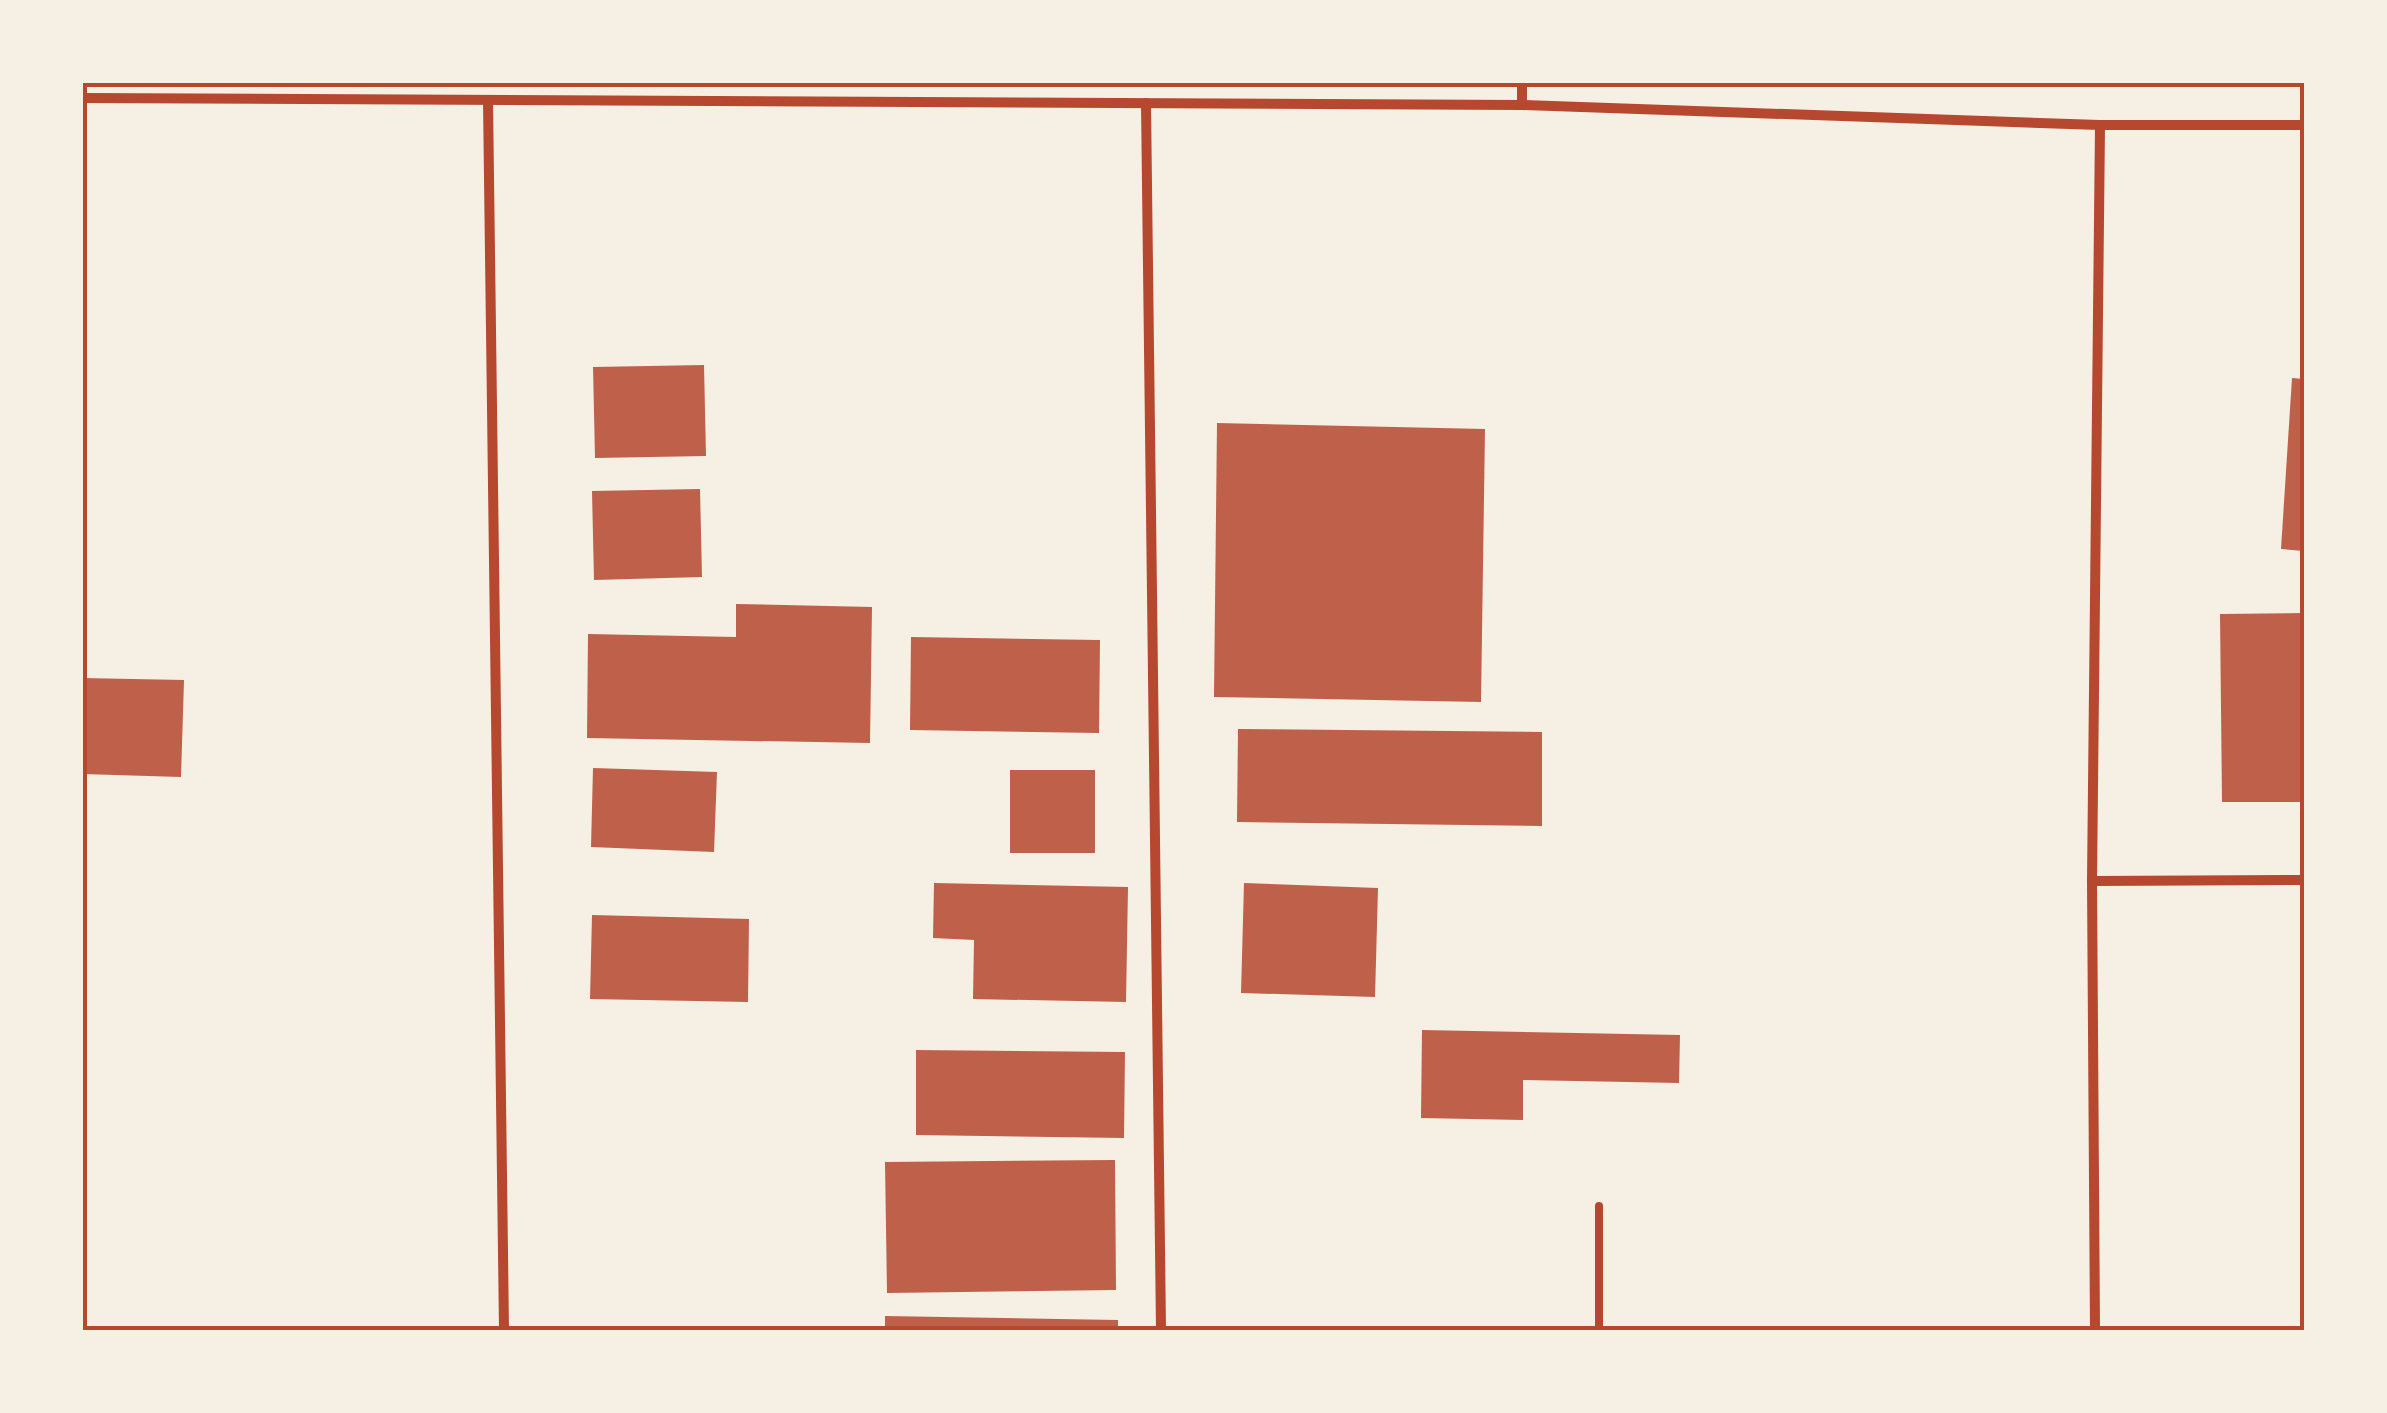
<svg xmlns="http://www.w3.org/2000/svg" width="2387" height="1413" font-family="Raleway,sans-serif">
<style>
.building{fill:#bf614a}
.lines{fill:none;stroke-linecap:round;stroke-linejoin:round}
.service{stroke:#b5482f;stroke-width:8}
.minor{stroke:#b5482f;stroke-width:10}
.neatline{fill:none;stroke:#b5482f;stroke-width:4}
</style>
<rect width="100%" height="100%" fill="#f6efe4"/>
<g class="building">
<polygon points="704,365 706,456 595,458 593,367"/>
<polygon points="2292,378 2304,379 2304,551 2281,549"/>
<polygon points="1217,423 1485,429 1481,702 1214,697"/>
<polygon points="700,489 702,577 594,580 592,491"/>
<polygon points="736,604 872,607 870,743 587,738 588,634 736,637"/>
<polygon points="2304,613 2304,802 2222,802 2220,614"/>
<polygon points="911,637 1100,640 1099,733 910,730"/>
<polygon points="82,678 184,680 181,777 82,774"/>
<polygon points="1238,729 1542,732 1542,826 1237,822"/>
<polygon points="593,768 717,772 714,852 591,847"/>
<rect x="1010" y="770" width="85" height="83"/>
<polygon points="934,883 1128,887 1126,1002 973,999 974,940 933,938"/>
<polygon points="1244,883 1378,888 1375,997 1241,993"/>
<polygon points="592,915 749,919 748,1002 590,999"/>
<polygon points="1422,1030 1680,1035 1679,1083 1523,1080 1523,1120 1421,1118"/>
<polygon points="916,1050 1125,1052 1124,1138 916,1135"/>
<polygon points="1115,1160 1116,1290 887,1293 885,1162"/>
<polygon points="885,1316 1118,1320 1118,1330 885,1330"/>
</g>
<g class="lines">
<polyline class="service" points="1599,1206 1599,1330"/>
<g class="minor">
<polyline points="82,98 1522,105 2100,125 2304,125"/>
<polyline points="488,100 504,1330"/>
<polyline points="1146,103 1161,1330"/>
<polyline points="1522,105 1522,82"/>
<polyline points="2092,881 2304,880"/>
<polyline points="2095,1330 2092,881 2100,125"/>
</g>
</g>
<rect width="2387" height="1413" fill="none" stroke="#f6efe4" stroke-width="170"/>
<rect x="85" y="85" width="2217" height="1243" class="neatline"/>
</svg>
